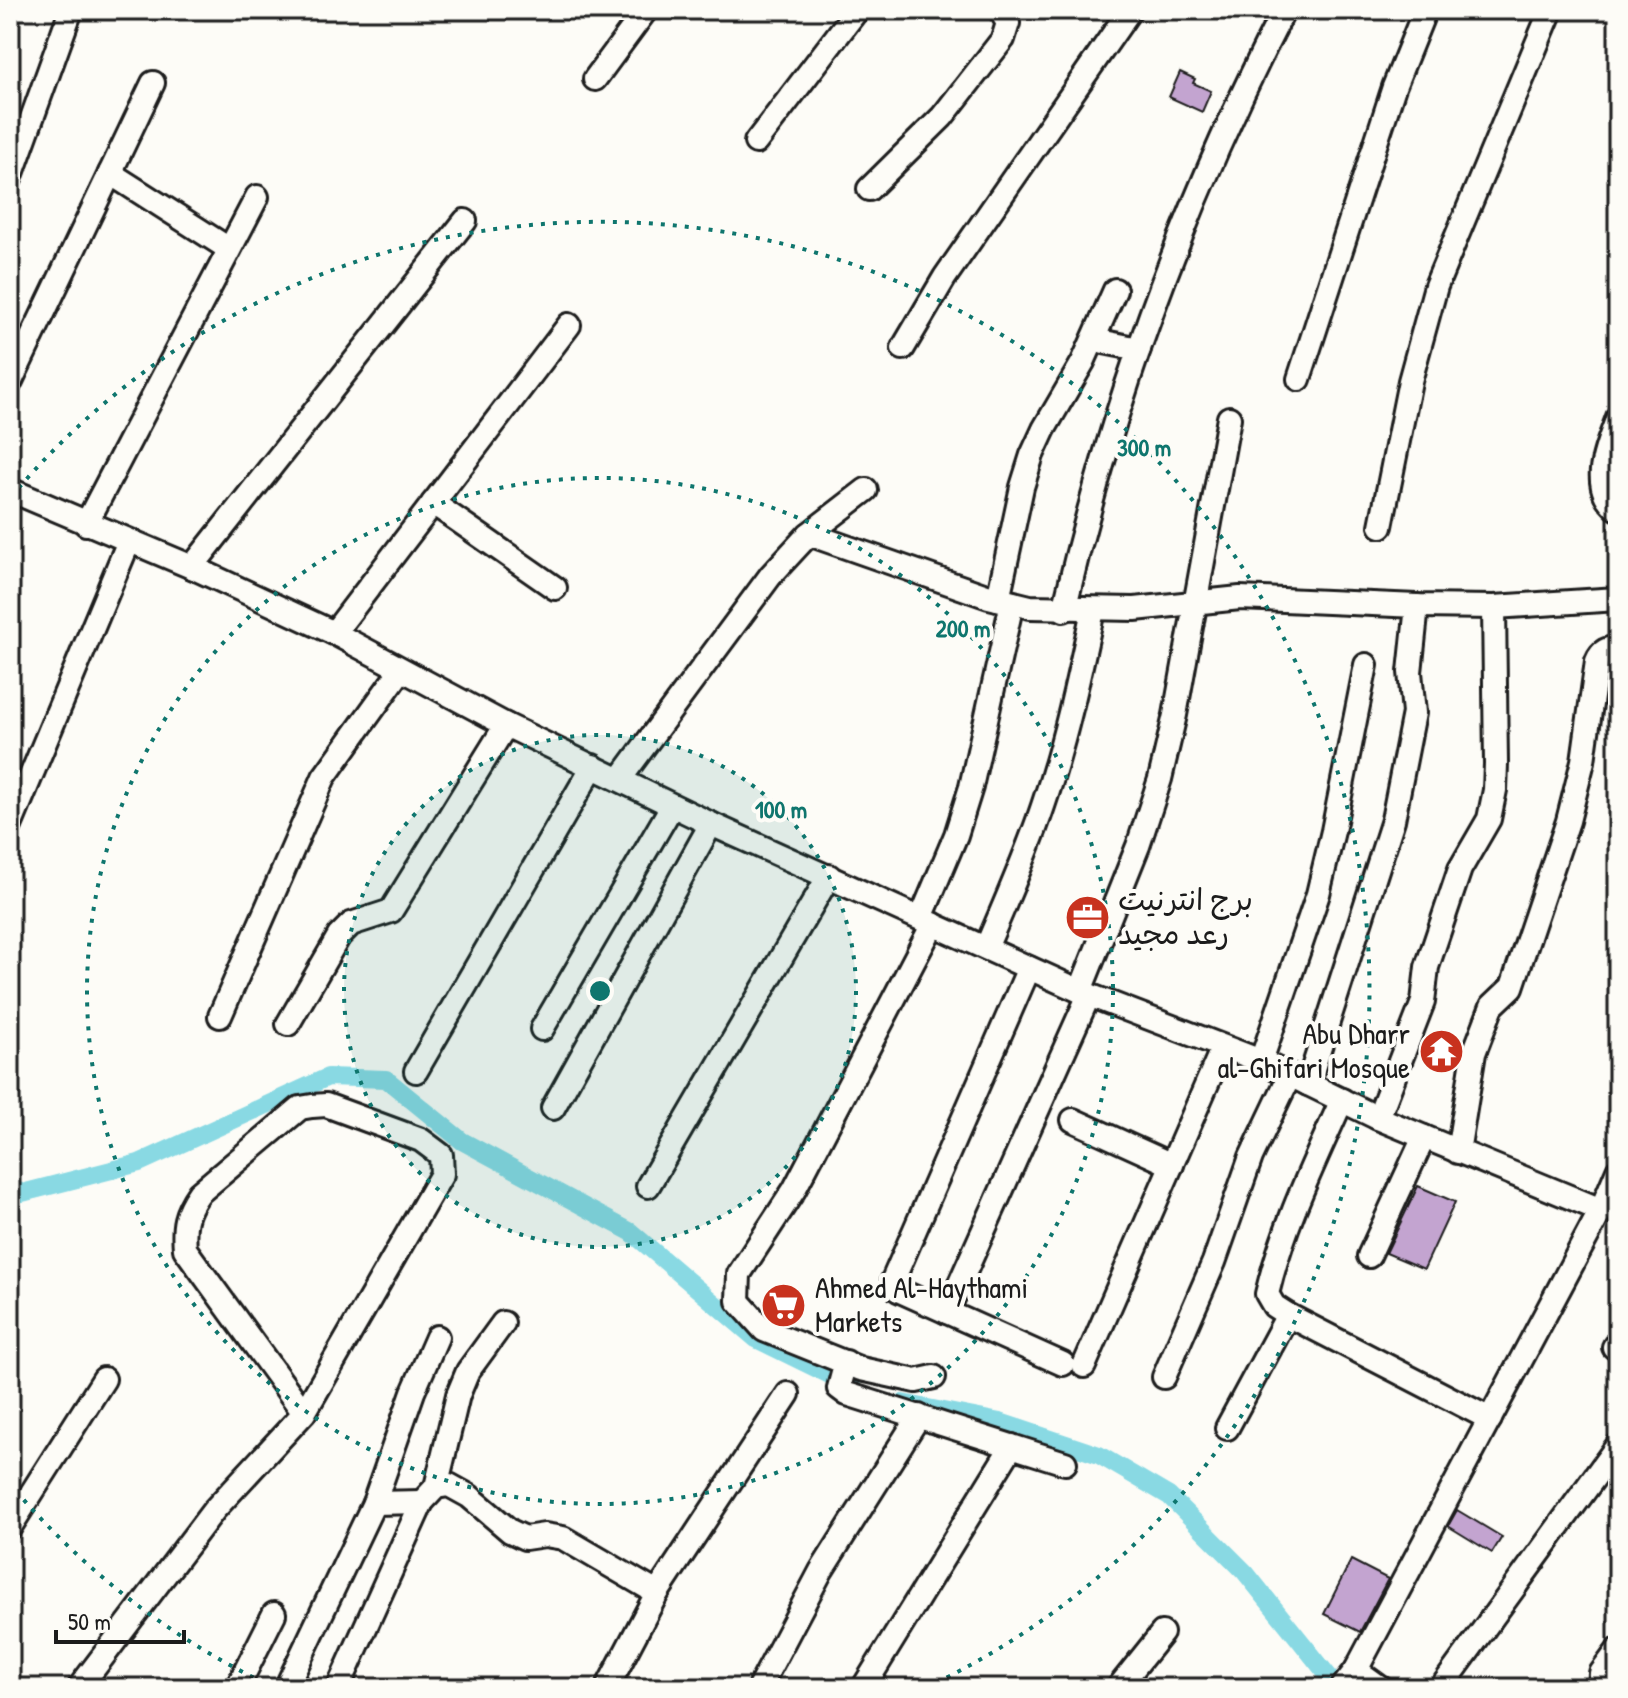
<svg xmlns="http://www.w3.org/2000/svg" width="1628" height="1698" font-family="'Patrick Hand','Playpen Sans Arabic',sans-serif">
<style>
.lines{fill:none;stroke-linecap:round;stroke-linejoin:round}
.canal{stroke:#89d9e3;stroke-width:18}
.building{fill:#c3a4d0;stroke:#1c1c1c;stroke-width:2}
.minor-casing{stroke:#1c1c1c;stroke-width:28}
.minor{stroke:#fdfcf7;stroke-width:22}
.ring{fill:none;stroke:#0f766e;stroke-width:4;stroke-dasharray:4 8}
.labels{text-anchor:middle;stroke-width:8;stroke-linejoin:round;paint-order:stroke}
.poi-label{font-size:30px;fill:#1c1c1c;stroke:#fdfcf7;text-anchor:start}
.centre{fill:#0f766e;stroke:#fdfcf7;stroke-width:4}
.ring-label{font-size:24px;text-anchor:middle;font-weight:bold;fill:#0f766e;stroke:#fdfcf7;stroke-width:8;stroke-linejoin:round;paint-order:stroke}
</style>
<rect width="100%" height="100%" fill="#fdfcf7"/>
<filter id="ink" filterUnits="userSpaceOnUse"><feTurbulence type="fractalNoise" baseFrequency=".0125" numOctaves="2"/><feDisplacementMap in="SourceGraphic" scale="16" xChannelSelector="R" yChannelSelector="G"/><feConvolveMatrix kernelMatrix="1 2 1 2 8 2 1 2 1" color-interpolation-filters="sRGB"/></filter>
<g filter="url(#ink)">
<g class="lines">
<g class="canal">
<polyline points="10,1187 22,1193 139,1163 328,1077 386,1079 462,1141 631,1232 756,1339 852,1386"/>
<polyline points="902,1403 1000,1422 1099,1455 1169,1496 1245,1572 1338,1688"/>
</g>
</g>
<g class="building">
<polygon points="1180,72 1195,79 1193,83 1211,91 1202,112 1169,97"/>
<polygon points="1418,1186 1455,1202 1424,1269 1386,1253"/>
<polygon points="1457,1510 1502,1537 1492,1553 1448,1526"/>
<polygon points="1351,1560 1388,1579 1360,1632 1324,1614"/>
</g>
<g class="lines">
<defs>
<g id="minor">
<polyline points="595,79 646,10"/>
<polyline points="756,142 857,10"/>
<polyline points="110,173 229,249"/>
<polyline points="10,179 71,10"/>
<polyline points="869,189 942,117 1003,39 1008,23 1000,10"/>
<polyline points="1094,340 1139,349"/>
<polyline points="903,348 945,277 1130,10"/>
<polyline points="1299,379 1394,87 1425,10"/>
<polyline points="10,383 153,83"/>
<path d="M1618,417C1608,446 1587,486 1618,509"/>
<polyline points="10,490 192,567 334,633 506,725 711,824 1089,995 1261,1061 1378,1118 1601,1210"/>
<polyline points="433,503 555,588"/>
<polyline points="86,524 257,197"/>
<polyline points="1381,526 1410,381 1436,286 1551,10"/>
<polyline points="809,534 989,597 1030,607 1135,609 1240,598 1417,606 1494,607 1618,599"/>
<polyline points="192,567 465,221"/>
<polyline points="998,599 1022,487 1032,455 1044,429 1083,362 1115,290"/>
<path d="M1064,610C1112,402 1186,200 1284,10"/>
<polyline points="334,633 569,325"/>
<polyline points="620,779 771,575 809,534 866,490"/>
<polyline points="10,826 129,541"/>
<polyline points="921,918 956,835 971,787 1012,603"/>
<polyline points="933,924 794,1190 739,1274 738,1301 764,1330 861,1369 916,1381 934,1377"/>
<path d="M986,948C1006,901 1027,854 1043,806C1065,742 1079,676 1093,610"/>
<polyline points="1029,968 893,1280 898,1290 1063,1364"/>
<polyline points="1080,991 1138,846 1160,779 1175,715 1229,418"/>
<polyline points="220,1016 324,777 401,670"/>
<polyline points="288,1024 339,936 351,924 391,911 506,725"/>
<polyline points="542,1029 672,806"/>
<polyline points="1261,1061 1318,894 1333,831 1366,665"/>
<polyline points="416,1071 593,766"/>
<polyline points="1308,1084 1393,820 1414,713 1410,672 1417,606"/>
<path d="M1342,1100C1314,1163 1283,1226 1267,1294L1274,1306L1288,1315L1490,1419"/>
<polyline points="553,1108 711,824"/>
<polyline points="1378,1118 1423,1002 1427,967 1460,869 1489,819 1495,790 1496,764 1494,607"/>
<polyline points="1073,1120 1172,1165"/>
<path d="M1458,1152L1474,1053L1492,1006L1512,987L1568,821L1583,761L1597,661C1601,651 1608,647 1618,649"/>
<polyline points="648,1186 829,876"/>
<polyline points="1369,1256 1424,1137"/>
<polyline points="947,1312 1089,995"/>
<polyline points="1614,1347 1618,1341"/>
<polyline points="846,1362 839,1388 847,1394 1065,1463"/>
<polyline points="1084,1366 1223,1047"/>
<polyline points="1164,1377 1214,1262 1251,1157 1290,1075"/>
<polyline points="1227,1428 1288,1315"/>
<polyline points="436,1487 458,1395 468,1371 503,1323"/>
<polyline points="374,1503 422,1502"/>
<polyline points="10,1527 104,1379"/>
<polyline points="1356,1670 1381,1688"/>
<path d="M79,1688L214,1510L304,1413L442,1174L441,1155L421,1140L326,1105L312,1106L300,1108L199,1193C185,1213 183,1225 185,1249L304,1413"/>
<polyline points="237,1688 274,1614"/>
<polyline points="286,1688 374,1503 413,1392 437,1337"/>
<polyline points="338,1688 422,1502 436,1487 449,1485 469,1496 510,1531 525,1538 545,1535 563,1538 657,1593"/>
<polyline points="607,1688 657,1593 788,1394"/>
<polyline points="759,1688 821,1571 919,1416"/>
<polyline points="863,1688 1012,1446"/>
<polyline points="1118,1688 1162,1633"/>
<polyline points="1342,1688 1356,1670 1601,1210 1618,1170"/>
<polyline points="1441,1688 1618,1445"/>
<polyline points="1600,1688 1601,1673 1618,1650"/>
</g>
</defs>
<use href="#minor" class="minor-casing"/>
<use href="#minor" class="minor"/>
</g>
</g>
<circle cx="600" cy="991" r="256" fill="#0f766e" fill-opacity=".12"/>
<g class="ring">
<circle cx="600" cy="991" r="256"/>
<circle cx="600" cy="991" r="513"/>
<path d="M275 1688A769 769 0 0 1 11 1485M11 497A769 769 0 1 1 925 1688"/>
</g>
<defs>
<symbol id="office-disc" viewBox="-11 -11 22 22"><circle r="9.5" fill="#c8321e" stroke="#fdfcf7"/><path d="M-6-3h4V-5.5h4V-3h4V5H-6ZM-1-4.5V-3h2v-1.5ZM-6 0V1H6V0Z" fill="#fff"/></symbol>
<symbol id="temple-disc" viewBox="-11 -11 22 22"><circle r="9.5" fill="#c8321e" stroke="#fdfcf7"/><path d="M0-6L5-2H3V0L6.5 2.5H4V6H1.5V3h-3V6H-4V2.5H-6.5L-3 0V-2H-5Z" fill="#fff"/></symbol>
<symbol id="supermarket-disc" viewBox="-11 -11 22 22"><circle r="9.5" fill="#c8321e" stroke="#fdfcf7"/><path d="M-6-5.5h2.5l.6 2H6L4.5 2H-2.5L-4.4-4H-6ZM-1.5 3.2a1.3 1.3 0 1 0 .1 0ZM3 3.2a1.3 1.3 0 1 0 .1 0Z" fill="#fff"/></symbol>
</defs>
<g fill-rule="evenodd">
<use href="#office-disc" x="1062" y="892" width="51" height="51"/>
<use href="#temple-disc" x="1416" y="1026" width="51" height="51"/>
<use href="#supermarket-disc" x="758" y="1280" width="51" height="51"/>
</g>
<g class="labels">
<g class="poi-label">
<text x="1118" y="910">برج انترنيت<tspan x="1118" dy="34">رعد مجيد</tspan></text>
<text x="1410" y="1044" text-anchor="end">Abu Dharr<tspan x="1410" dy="34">al-Ghifari Mosque</tspan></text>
<text x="815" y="1298">Ahmed Al-Haythami<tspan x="815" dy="34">Markets</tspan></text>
</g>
</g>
<circle cx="600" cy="991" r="12" class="centre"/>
<g class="ring-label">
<text x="1144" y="456">300 m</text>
<text x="963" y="637">200 m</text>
<text x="781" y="818">100 m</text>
</g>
<rect width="1628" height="1698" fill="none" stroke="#fdfcf7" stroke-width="40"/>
<rect x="20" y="20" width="1588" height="1658" fill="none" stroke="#1c1c1c" stroke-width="3" filter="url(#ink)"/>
<path d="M56 1630v12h128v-12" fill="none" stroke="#1c1c1c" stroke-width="4"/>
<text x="68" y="1630" font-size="24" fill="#1c1c1c" stroke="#fdfcf7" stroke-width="6" paint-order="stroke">50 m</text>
</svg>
